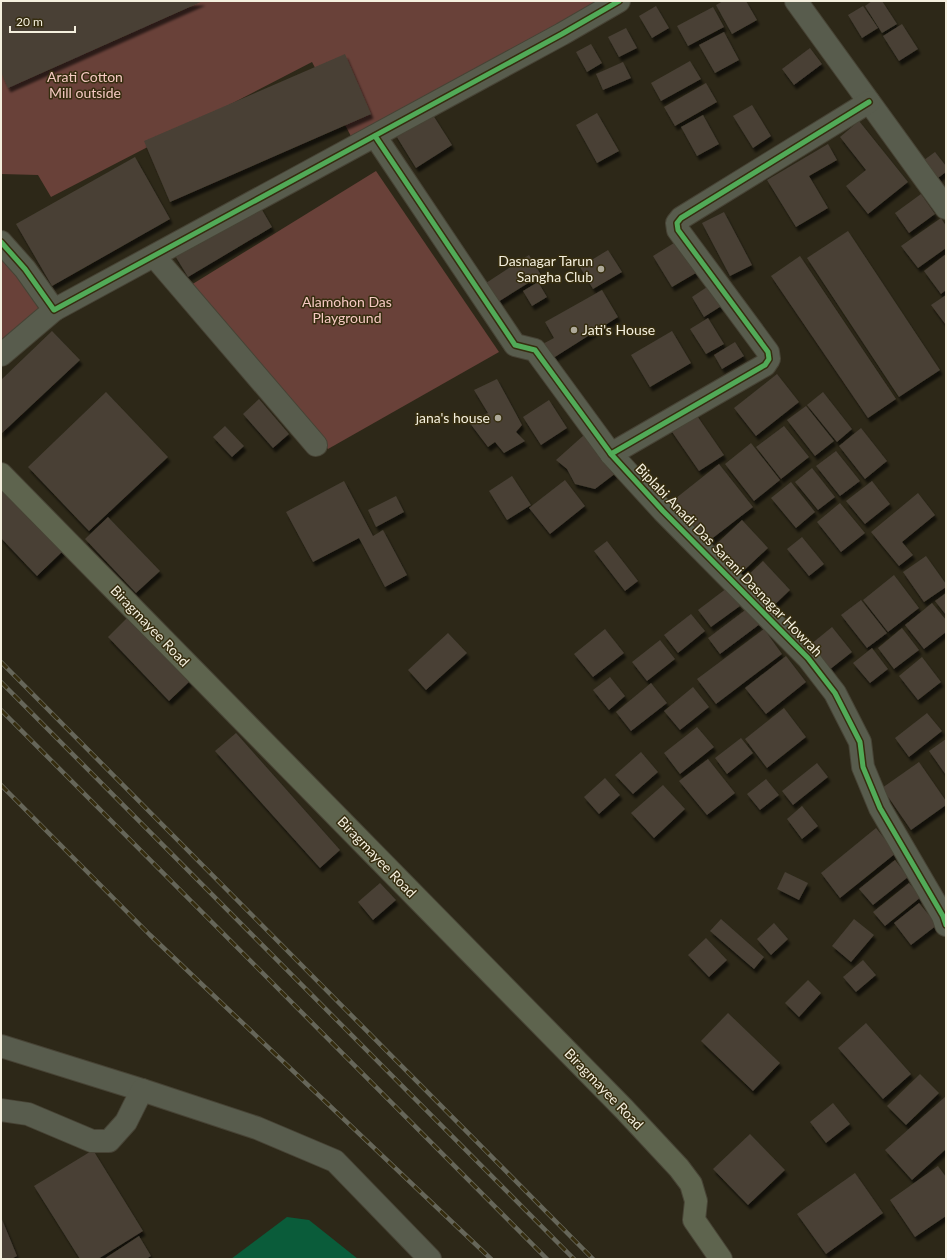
<svg xmlns="http://www.w3.org/2000/svg" width="947" height="1260" font-family="Lato,sans-serif">
<style>
.green{fill:#694139}
.water{fill:#0a5c3a}
.building{fill:#484035;filter:url(#shadow)}
.lines{fill:none;stroke-linecap:round;stroke-linejoin:round}
.minor-casing{stroke:#474335;stroke-width:24}
.primary-casing{stroke:#474335;stroke-width:24}
.minor{stroke:#585c4d;stroke-width:22}
.primary{stroke:#5e644e;stroke-width:22}
.rail-casing{stroke:#666659;stroke-width:4.5}
.rail{stroke:#362d0f;stroke-width:3;stroke-dasharray:9;stroke-linecap:butt}
.cycleway-casing{stroke:#362d0f;stroke-width:8}
.cycleway{stroke:#51ab58;stroke-width:5}
.poi-dot{fill:#aea999;stroke:#362d0f;stroke-width:1.5}
.labels{text-anchor:middle;stroke-width:3;stroke-linejoin:round;paint-order:stroke}
.park-label{font-size:14px;fill:#f5c9c2;stroke:#362d0f}
.poi-label{font-size:14px;fill:#f4efde;stroke:#362d0f;text-anchor:end}
.street-label{font-size:14px;fill:#f4efde;stroke:#362d0f}
</style>
<defs>
<filter id="shadow"><feDropShadow dx="2.5" dy="4.5" stdDeviation="1" flood-color="#0009"/></filter>
</defs>
<rect width="100%" height="100%" fill="#2d2818"/>
<g class="green">
<polygon points="1,1 606,1 354,142 312,62 51,197 38,175 1,174"/>
<polygon points="376,171 499,352 328,449 191,285"/>
<polygon points="1,253 18,275 41,312 1,348"/>
</g>
<polygon class="water" points="287,1217 309,1220 358,1259 231,1259"/>
<g class="building">
<polygon points="1,1 203,1 8,88 1,72"/>
<polygon points="723,1 746,1 757,20 732,34 716,5"/>
<polygon points="872,1 882,1 897,24 882,33 865,6"/>
<polygon points="656,6 669,28 652,38 639,16"/>
<polygon points="863,6 878,28 862,38 848,15"/>
<polygon points="713,7 724,27 688,46 677,26"/>
<polygon points="902,24 918,49 899,61 883,36"/>
<polygon points="626,28 637,48 619,57 608,37"/>
<polygon points="724,32 739,60 715,73 699,45"/>
<polygon points="591,44 602,63 587,72 576,52"/>
<polygon points="810,48 822,64 794,85 782,69"/>
<polygon points="345,54 371,114 170,202 144,141"/>
<polygon points="690,61 701,79 661,101 651,83"/>
<polygon points="623,62 631,78 603,90 596,74"/>
<polygon points="706,83 717,102 675,126 664,107"/>
<polygon points="752,105 771,136 753,148 733,116"/>
<polygon points="431,112 452,145 416,168 395,134"/>
<polygon points="597,113 619,151 597,163 576,125"/>
<polygon points="703,115 719,144 697,156 681,127"/>
<polygon points="859,121 908,182 868,214 846,186 866,170 840,137"/>
<polygon points="828,144 837,160 809,176 828,208 796,227 767,180"/>
<polygon points="935,152 946,166 946,172 938,178 924,160"/>
<polygon points="135,157 170,219 52,286 16,224"/>
<polygon points="921,194 935,214 909,233 895,213"/>
<polygon points="258,203 272,227 188,277 174,254"/>
<polygon points="724,212 752,265 730,276 702,223"/>
<polygon points="941,218 946,226 946,248 918,268 901,246"/>
<polygon points="848,231 940,370 899,397 807,258"/>
<polygon points="682,238 701,270 672,287 653,256"/>
<polygon points="608,250 622,272 593,289 580,267"/>
<polygon points="946,254 946,290 941,294 924,271"/>
<polygon points="529,255 541,275 498,302 486,283"/>
<polygon points="800,256 896,399 868,418 771,276"/>
<polygon points="538,282 547,297 532,306 523,291"/>
<polygon points="710,285 723,305 704,317 692,297"/>
<polygon points="602,290 618,317 547,362 537,347 554,338 545,322"/>
<polygon points="946,295 946,325 931,305"/>
<polygon points="708,318 724,344 706,354 690,329"/>
<polygon points="52,331 80,360 1,434 1,380"/>
<polygon points="672,331 691,363 650,387 631,355"/>
<polygon points="735,342 744,356 722,369 714,355"/>
<polygon points="777,374 799,402 756,436 734,408"/>
<polygon points="497,379 522,425 516,432 525,441 504,453 495,442 488,447 469,422 488,413 474,390"/>
<polygon points="106,392 168,457 89,531 28,467"/>
<polygon points="823,392 852,429 837,442 807,405"/>
<polygon points="259,399 289,434 273,448 243,414"/>
<polygon points="549,400 567,428 541,445 523,417"/>
<polygon points="806,406 834,441 815,456 787,420"/>
<polygon points="693,410 724,455 699,471 668,426"/>
<polygon points="225,426 244,446 232,457 213,437"/>
<polygon points="784,426 809,457 781,479 756,447"/>
<polygon points="861,428 887,461 865,479 839,446"/>
<polygon points="584,435 616,473 595,489 575,484 567,469 556,460"/>
<polygon points="751,443 780,480 754,501 725,464"/>
<polygon points="836,451 860,481 840,496 816,466"/>
<polygon points="719,464 753,507 705,544 671,502"/>
<polygon points="812,468 835,497 818,510 795,482"/>
<polygon points="512,476 531,505 507,520 489,491"/>
<polygon points="565,480 585,506 550,534 529,508"/>
<polygon points="344,481 373,536 383,530 407,575 385,587 359,538 313,562 286,512"/>
<polygon points="872,481 890,504 865,524 846,501"/>
<polygon points="791,482 815,512 796,528 771,498"/>
<polygon points="1,483 64,550 37,576 1,538"/>
<polygon points="918,493 935,515 902,542 913,555 899,566 871,532"/>
<polygon points="396,496 404,512 376,527 368,510"/>
<polygon points="840,503 865,533 841,552 817,522"/>
<polygon points="108,517 160,571 136,593 85,539"/>
<polygon points="742,520 768,548 738,576 712,548"/>
<polygon points="802,537 824,564 809,576 787,549"/>
<polygon points="607,541 638,581 625,591 594,551"/>
<polygon points="926,556 946,584 946,587 924,602 903,572"/>
<polygon points="763,561 790,590 768,611 741,582"/>
<polygon points="894,575 919,608 888,632 863,600"/>
<polygon points="727,588 740,606 711,627 698,610"/>
<polygon points="946,593 946,615 935,601"/>
<polygon points="861,600 887,633 867,648 841,615"/>
<polygon points="932,603 946,620 946,632 924,649 905,625"/>
<polygon points="748,608 760,624 720,654 708,638"/>
<polygon points="691,614 705,631 678,653 664,635"/>
<polygon points="129,616 190,681 169,701 108,637"/>
<polygon points="832,627 852,652 824,674 805,649"/>
<polygon points="902,628 919,650 894,669 878,648"/>
<polygon points="605,629 624,653 593,677 574,654"/>
<polygon points="764,629 782,654 716,704 697,679"/>
<polygon points="448,633 467,653 426,690 408,670"/>
<polygon points="660,640 675,659 647,681 632,662"/>
<polygon points="872,648 888,669 870,683 853,663"/>
<polygon points="786,656 806,682 766,714 745,688"/>
<polygon points="922,657 941,682 918,700 899,676"/>
<polygon points="610,677 625,696 609,710 593,690"/>
<polygon points="651,683 667,703 631,731 616,712"/>
<polygon points="693,687 709,707 680,730 664,711"/>
<polygon points="784,708 806,737 767,768 745,739"/>
<polygon points="927,713 942,731 909,757 895,738"/>
<polygon points="697,727 714,747 680,774 664,753"/>
<polygon points="236,733 340,850 320,868 215,751"/>
<polygon points="741,738 753,753 727,774 715,758"/>
<polygon points="946,739 946,775 929,751"/>
<polygon points="641,752 658,772 633,794 615,775"/>
<polygon points="708,759 735,793 707,815 679,781"/>
<polygon points="919,762 946,801 946,805 911,830 882,788"/>
<polygon points="817,763 828,777 793,805 782,791"/>
<polygon points="605,778 620,795 599,814 584,797"/>
<polygon points="766,779 779,795 760,810 747,794"/>
<polygon points="663,785 685,809 654,838 631,813"/>
<polygon points="802,806 818,826 802,839 787,819"/>
<polygon points="876,828 896,853 840,898 821,873"/>
<polygon points="895,860 908,877 873,905 859,889"/>
<polygon points="785,872 808,883 799,900 777,889"/>
<polygon points="380,883 396,900 373,920 358,902"/>
<polygon points="909,883 921,897 885,926 873,912"/>
<polygon points="919,903 937,925 911,945 894,923"/>
<polygon points="721,919 764,957 754,969 710,931"/>
<polygon points="854,919 874,935 851,962 832,946"/>
<polygon points="774,923 788,939 771,955 757,939"/>
<polygon points="706,938 727,960 709,977 688,955"/>
<polygon points="863,960 876,975 856,992 843,977"/>
<polygon points="808,980 821,993 799,1017 785,1003"/>
<polygon points="728,1013 780,1063 753,1091 701,1041"/>
<polygon points="866,1023 911,1074 883,1099 838,1048"/>
<polygon points="920,1074 939,1093 906,1125 887,1106"/>
<polygon points="945,1097 946,1149 912,1180 885,1150"/>
<polygon points="833,1103 850,1124 826,1143 810,1122"/>
<polygon points="750,1134 785,1170 748,1205 713,1169"/>
<polygon points="93,1150 143,1231 98,1259 80,1259 34,1186"/>
<polygon points="938,1166 946,1177 946,1216 915,1237 890,1200"/>
<polygon points="855,1173 883,1213 826,1254 797,1214"/>
<polygon points="1,1217 17,1256 11,1259 1,1259"/>
<polygon points="139,1236 151,1256 146,1259 104,1259"/>
</g>
<g class="lines">
<defs>
<g id="minor">
<polyline points="796,1 946,208"/>
<polyline points="375,136 515,345 535,350 611,454 663,511 808,658 835,693 860,742 863,767 880,808 943,916 946,925"/>
<polyline points="1,242 25,269 54,310 562,34 619,1"/>
<polyline points="154,256 316,445"/>
<polyline points="1,355 54,310"/>
<polyline points="611,454 765,365 769,359 768,352 678,230 677,223 681,218 869,102"/>
<polyline points="1,1046 142,1090"/>
<polyline points="1,1110 28,1114 92,1141 109,1141 126,1122 142,1090 257,1128 335,1161 430,1259"/>
</g>
<polyline id="primary" points="1,474 624,1109 679,1168 691,1184 696,1201 694,1220 721,1259"/>
</defs>
<use href="#minor" class="minor-casing"/>
<use href="#primary" class="primary-casing"/>
<use href="#minor" class="minor"/>
<use href="#primary" class="primary"/>
<defs>
<g id="rail">
<polyline points="1,662 593,1259"/>
<polyline points="1,682 574,1259"/>
<polyline points="1,710 547,1259"/>
<polyline points="1,785 150,935 491,1259"/>
</g>
</defs>
<use href="#rail" class="rail-casing"/>
<use href="#rail" class="rail"/>
<defs>
<g id="cycleway">
<polyline points="375,136 515,345 535,350 611,454 663,511 808,658 835,693 860,742 863,767 880,808 943,916 946,925"/>
<polyline points="1,242 25,269 54,310 562,34 619,1"/>
<polyline points="611,454 765,365 769,359 768,352 678,230 677,223 681,218 869,102"/>
</g>
</defs>
<use href="#cycleway" class="cycleway-casing"/>
<use href="#cycleway" class="cycleway"/>
</g>
<g class="poi-dot">
<circle cx="601" cy="269" r="4"/>
<circle cx="574" cy="330" r="4"/>
<circle cx="498" cy="418" r="4"/>
</g>
<g class="labels">
<g class="park-label">
<text x="85" y="82">Arati Cotton<tspan x="85" dy="16">Mill outside</tspan></text>
<text x="347" y="307">Alamohon Das<tspan x="347" dy="16">Playground</tspan></text>
</g>
<g class="poi-label">
<text x="593" y="266">Dasnagar Tarun<tspan x="593" dy="16">Sangha Club</tspan></text>
<text x="582" y="335" text-anchor="start">Jati's House</text>
<text x="490" y="423">jana's house</text>
</g>
<g class="street-label">
<text transform="translate(729 560) rotate(46)" y="5">Biplabi Anadi Das Sarani Dasnagar Howrah</text>
<text transform="translate(150 626) rotate(46)" y="5">Biragmayee Road</text>
<text transform="translate(377 857) rotate(46)" y="5">Biragmayee Road</text>
<text transform="translate(604 1089) rotate(46)" y="5">Biragmayee Road</text>
</g>
</g>
<rect width="947" height="1260" fill="none" stroke="#f4efde" stroke-width="4"/>
<path d="M10 26v6h65v-6" fill="none" stroke="#f4efde" stroke-width="2"/>
<text x="16" y="26" font-size="12" fill="#f4efde" stroke="#362d0f" stroke-width="3" paint-order="stroke">20 m</text>
</svg>
